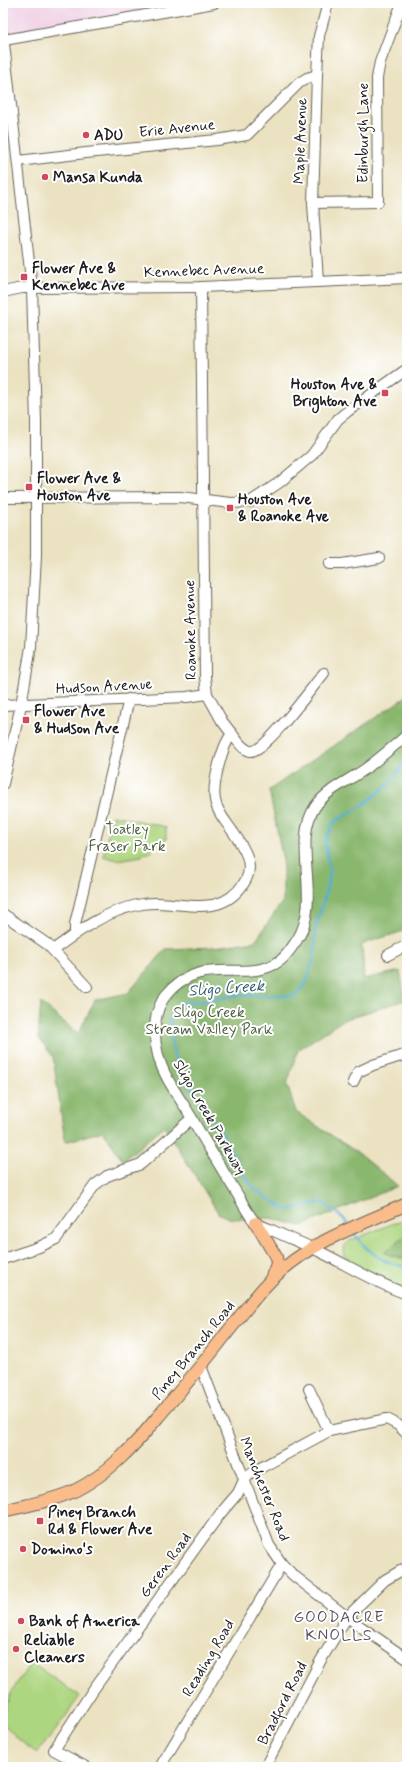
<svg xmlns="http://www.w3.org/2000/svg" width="410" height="1770" font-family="Mynerve,sans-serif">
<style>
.built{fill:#f0d0e5}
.green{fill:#add680;stroke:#64794e}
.forest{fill:#8ab76e;stroke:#536a45}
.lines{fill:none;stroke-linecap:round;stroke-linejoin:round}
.stream{stroke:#54aed2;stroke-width:2.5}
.minor-casing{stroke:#646156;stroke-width:12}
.major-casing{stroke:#646156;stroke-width:14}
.minor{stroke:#fff;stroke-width:10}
.major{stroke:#fabc8b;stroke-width:12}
.poi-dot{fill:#d1495b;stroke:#fff;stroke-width:1.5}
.labels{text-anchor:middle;stroke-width:4;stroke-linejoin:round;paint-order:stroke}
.street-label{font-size:15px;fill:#1c1c1c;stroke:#fff}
.poi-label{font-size:15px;font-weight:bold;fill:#1c1c1c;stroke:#fff;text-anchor:start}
.park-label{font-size:15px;fill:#4f5d3f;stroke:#fff}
.water-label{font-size:16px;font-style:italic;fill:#355e6e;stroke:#fff}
.neighbourhood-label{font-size:16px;letter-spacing:1px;fill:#5b4f5f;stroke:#fff}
</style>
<rect width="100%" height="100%" fill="#fff"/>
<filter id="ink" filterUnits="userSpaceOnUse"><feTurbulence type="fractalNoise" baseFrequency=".025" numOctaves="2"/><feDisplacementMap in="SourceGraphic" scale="8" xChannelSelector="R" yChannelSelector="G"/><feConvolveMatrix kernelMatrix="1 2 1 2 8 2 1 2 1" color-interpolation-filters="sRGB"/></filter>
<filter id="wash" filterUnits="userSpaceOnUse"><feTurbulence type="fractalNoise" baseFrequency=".012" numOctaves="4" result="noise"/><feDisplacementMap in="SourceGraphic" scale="16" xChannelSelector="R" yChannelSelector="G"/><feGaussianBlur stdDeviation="0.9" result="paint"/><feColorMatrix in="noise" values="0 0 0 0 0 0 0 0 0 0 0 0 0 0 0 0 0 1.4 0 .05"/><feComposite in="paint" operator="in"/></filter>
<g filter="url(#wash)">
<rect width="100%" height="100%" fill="#ebe2c1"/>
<polygon class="built" points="3,3 180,3 3,36"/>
<g class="green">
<polygon points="113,815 166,827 166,840 152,846 152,852 142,854 142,856 117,860 103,856"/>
<path d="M407,1218V1291L377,1279L344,1256C342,1249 344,1246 349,1241Z"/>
<path d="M31,1663L80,1696L55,1731L37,1753L19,1740L7,1727L3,1726C3,1699 17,1684 31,1663Z"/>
</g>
<g class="forest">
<polygon points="407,696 407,930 362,944 364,979 400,971 405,1000 343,1020 298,1050 287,1084 296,1112 361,1155 398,1186 301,1226 271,1218 232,1219 219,1214 164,1126 123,1161 103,1131 65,1142 53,1057 38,1037 41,1003 78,1034 95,1000 128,993 166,949 214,947 255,941 283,901 283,861 269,790"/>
<polygon points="407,1234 407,1260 384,1253"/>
</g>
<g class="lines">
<g class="stream">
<polyline points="349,1226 343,1218 322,1202 287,1210 257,1191 245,1177 221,1132 178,1070 172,1045 170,1018 180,1003 205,1001 238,995 295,996 306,983 314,958 316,925 324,900 330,874 325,841 334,822 363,805 388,785 407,761"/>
<path d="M353,1232C367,1252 382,1263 407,1267"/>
</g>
</g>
</g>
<g filter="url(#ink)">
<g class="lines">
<defs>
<g id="minor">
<polyline points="3,35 32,288 36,422 36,556 31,647 21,705 3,784"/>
<polyline points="4,40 214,3"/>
<polyline points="18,161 86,153 217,140 247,135 299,83 307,78 317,75"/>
<polyline points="313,203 378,202 377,78 380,62 402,3"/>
<polyline points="318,281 313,203 317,75 319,36 328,3"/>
<polyline points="3,292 22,288 201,287 407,278"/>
<polyline points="3,498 180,497 231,503 250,502 280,482 312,455 338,419 348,411 407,369"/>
<polyline points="329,564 342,564 379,558"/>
<polyline points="3,705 187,697 207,694"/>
<path d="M232,734C237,740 242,749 250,751C264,754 313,686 324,673"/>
<path d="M407,735C394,746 381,757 368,767C351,780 328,788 315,807C291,843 323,900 297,940C292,947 288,954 281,960C247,986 202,951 166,995C153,1011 153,1036 158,1055C163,1075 176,1093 187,1110C203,1138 219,1165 236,1192C241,1200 250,1218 256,1223C261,1226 267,1228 272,1230C284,1236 297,1241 310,1247C343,1262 372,1282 407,1294"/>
<polyline points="3,914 47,944 87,987"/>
<polyline points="75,934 75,924 82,895 129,699"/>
<path d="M53,950C79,931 104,912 137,905C177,896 217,924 244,883C256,865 244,848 233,832C226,822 217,812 215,800C212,785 222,745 232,734L222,721L207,694L205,677L201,287"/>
<polyline points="388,955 407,945"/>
<polyline points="353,1082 358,1072 373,1065 407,1054"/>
<polyline points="3,1259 39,1247 56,1239 95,1185 107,1176 141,1164 192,1118"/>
<polyline points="201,1366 269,1545 282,1564 293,1575 347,1617 407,1659"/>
<polyline points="309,1389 329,1431 387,1419 398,1425 407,1434"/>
<polyline points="86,1767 54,1750 93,1690 220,1514 238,1493 244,1480 251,1473 329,1431"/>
<polyline points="160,1767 282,1564"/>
<polyline points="265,1767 321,1660 347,1617 385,1580 407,1567"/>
</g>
<g id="major">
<polyline points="256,1223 276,1257 277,1264 271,1279"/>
<path d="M3,1511C27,1505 53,1501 76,1490C108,1474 134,1446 157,1418C180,1391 204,1363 226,1334C241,1316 254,1297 271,1280C309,1242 359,1225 407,1204"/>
</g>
</defs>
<use href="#minor" class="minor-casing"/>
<use href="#major" class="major-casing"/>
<use href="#minor" class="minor"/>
<use href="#major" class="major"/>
</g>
</g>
<g class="poi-dot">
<circle cx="86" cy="135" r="4"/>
<circle cx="45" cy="177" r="4"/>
<rect x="20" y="273" width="8" height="8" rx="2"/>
<rect x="381" y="389" width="8" height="8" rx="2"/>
<rect x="25" y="483" width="8" height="8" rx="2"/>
<rect x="226" y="504" width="8" height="8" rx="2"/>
<rect x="22" y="716" width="8" height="8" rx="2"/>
<rect x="36" y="1517" width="8" height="8" rx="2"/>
<circle cx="23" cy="1549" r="4"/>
<circle cx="21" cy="1621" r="4"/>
<circle cx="16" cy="1649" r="4"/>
</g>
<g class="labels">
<g class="street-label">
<text transform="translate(177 128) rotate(-6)" y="5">Erie Avenue</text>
<text transform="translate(363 133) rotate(-90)" y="5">Edinburgh Lane</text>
<text transform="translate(300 141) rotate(-88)" y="5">Maple Avenue</text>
<text transform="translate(204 270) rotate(-2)" y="5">Kennebec Avenue</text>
<text transform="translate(190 630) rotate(-91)" y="5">Roanoke Avenue</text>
<text transform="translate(104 686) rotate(-3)" y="5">Hudson Avenue</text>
<text transform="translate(210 1117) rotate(60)" y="5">Sligo Creek Parkway</text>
<text transform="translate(193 1350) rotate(-51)" y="5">Piney Branch Road</text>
<text transform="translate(265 1489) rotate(68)" y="5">Manchester Road</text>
<text transform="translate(165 1565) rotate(-54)" y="5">Geren Road</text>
<text transform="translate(208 1658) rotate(-59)" y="5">Reading Road</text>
<text transform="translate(282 1703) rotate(-63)" y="5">Bradford Road</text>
</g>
<g class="poi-label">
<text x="94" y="140">ADU</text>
<text x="53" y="182">Mansa Kunda</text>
<text x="32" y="273">Flower Ave &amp;<tspan x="32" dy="17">Kennebec Ave</tspan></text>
<text x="377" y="389" text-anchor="end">Houston Ave &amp;<tspan x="377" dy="17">Brighton Ave</tspan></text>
<text x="37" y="483">Flower Ave &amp;<tspan x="37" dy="17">Houston Ave</tspan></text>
<text x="238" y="504">Houston Ave<tspan x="238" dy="17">&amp; Roanoke Ave</tspan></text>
<text x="34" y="716">Flower Ave<tspan x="34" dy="17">&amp; Hudson Ave</tspan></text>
<text x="48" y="1517">Piney Branch<tspan x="48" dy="17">Rd &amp; Flower Ave</tspan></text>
<text x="31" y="1554">Domino's</text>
<text x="29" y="1626">Bank of America</text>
<text x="24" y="1645">Reliable<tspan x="24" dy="17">Cleaners</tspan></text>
</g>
<g class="park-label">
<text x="127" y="834">Toatley<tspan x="127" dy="17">Fraser Park</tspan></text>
<text x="209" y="1017">Sligo Creek<tspan x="209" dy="17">Stream Valley Park</tspan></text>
</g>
<g class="water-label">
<text transform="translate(226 987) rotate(-4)" y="6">Sligo Creek</text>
</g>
<g class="neighbourhood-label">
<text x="339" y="1622">GOODACRE<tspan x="339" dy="18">KNOLLS</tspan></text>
</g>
</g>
<rect width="410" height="1770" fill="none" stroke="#fff" stroke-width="16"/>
</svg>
